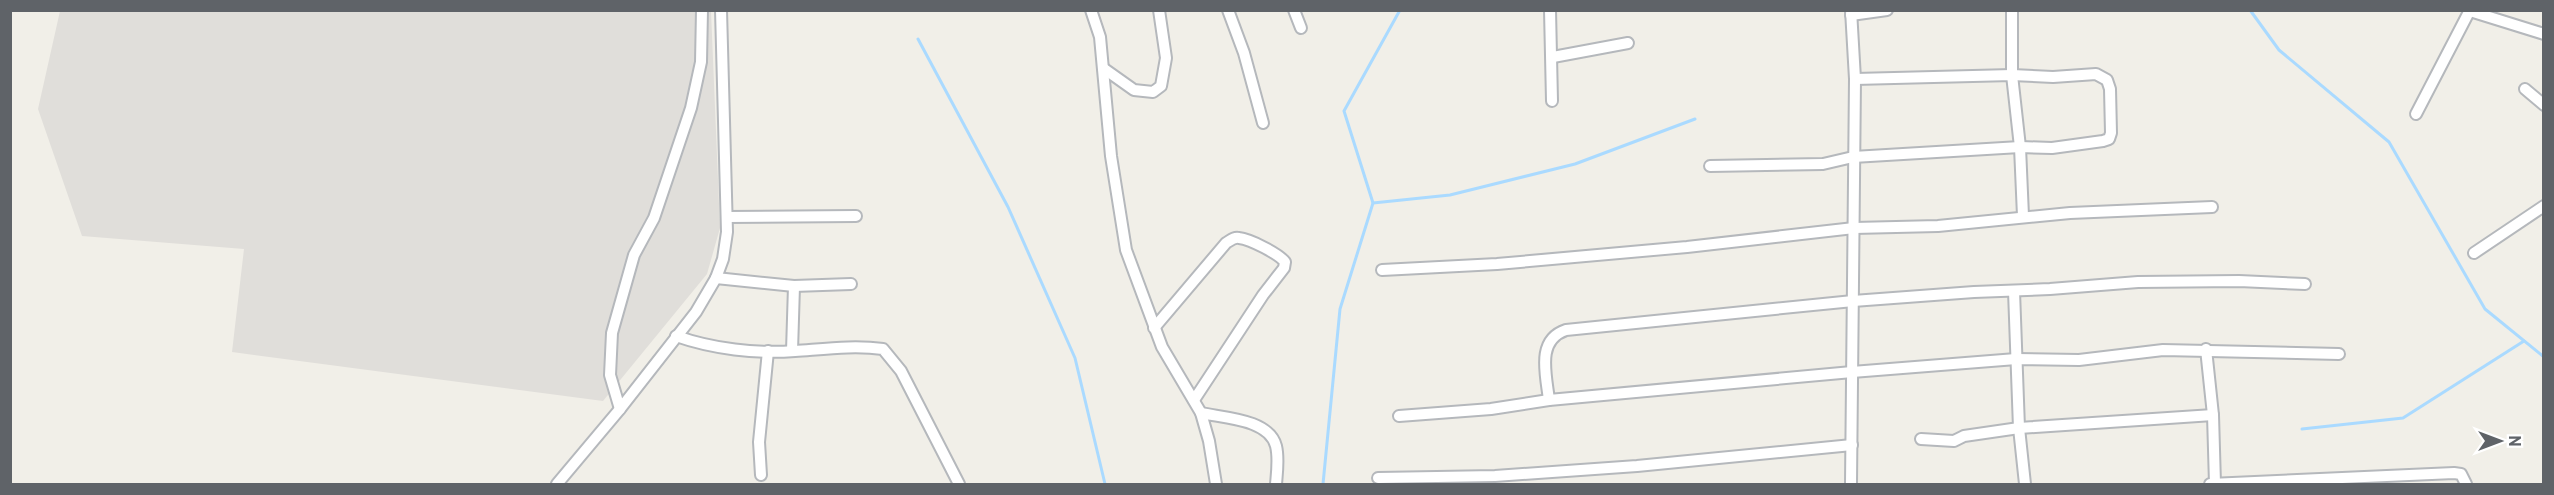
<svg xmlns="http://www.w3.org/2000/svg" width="2554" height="495" font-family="Overpass,sans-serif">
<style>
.industrial{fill:#e0deda}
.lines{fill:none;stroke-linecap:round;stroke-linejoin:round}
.stream{stroke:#aadaff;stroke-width:3}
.minor-casing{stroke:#b5b8bc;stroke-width:14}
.minor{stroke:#fff;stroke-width:10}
</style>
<rect width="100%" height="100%" fill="#f1efe8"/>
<polygon class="industrial" points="60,11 711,11 720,228 707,274 603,401 232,352 244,249 82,236 38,109"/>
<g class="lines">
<g class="stream">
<polyline points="2250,10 2279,50 2389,142 2485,309 2544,357"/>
<polyline points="918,39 1008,207 1075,358 1105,484"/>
<polyline points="1373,203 1450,195 1575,164 1695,119"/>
<polyline points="2302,429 2403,418 2524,341"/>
<polyline points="1323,484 1340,309 1373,203 1344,111 1400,10"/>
</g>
<defs>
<g id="minor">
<polyline points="1091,10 1100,37 1111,156 1126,250 1162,347 1201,413 1209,441 1216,484"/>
<polyline points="1228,10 1244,53 1263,123"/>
<polyline points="1294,10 1301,28"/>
<polyline points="1550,10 1552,101"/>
<polyline points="1851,10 1855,79 1851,484"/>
<polyline points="2012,10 2012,75 2020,147 2023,216"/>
<polyline points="2470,11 2544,34"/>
<polyline points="1851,15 1887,10"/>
<polyline points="1553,57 1628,43"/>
<polyline points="1103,68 1134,90 1153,92 1161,86 1166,58 1159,10"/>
<polyline points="2525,89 2544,105"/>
<polyline points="2416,114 2470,10"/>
<polyline points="1710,166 1823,164 1853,157 2020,147 2052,148 2103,141 2109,139 2111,133 2110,89 2107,80 2096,74 2053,77 2012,75 1855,79"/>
<polyline points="727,217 856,216"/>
<polyline points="2474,253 2544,206"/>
<polyline points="1382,270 1497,264 1687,247 1854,228 1938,226 2070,213 2212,207"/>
<polyline points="716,278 794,286 851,284"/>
<polyline points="2014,291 2019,428 2025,484"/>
<path d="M1154,328L1226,243C1231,240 1234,237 1239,238C1250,239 1279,254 1285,262L1284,268L1263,295L1194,400"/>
<path d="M676,336C713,349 756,354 795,351C824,349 854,345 883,349L901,371L959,484"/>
<polyline points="2206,349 2213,415 2215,484"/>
<polyline points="792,351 794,286"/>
<path d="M1549,400C1546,374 1536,340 1566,330L1853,301L1974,292L2050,289L2138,282L2239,281L2305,284"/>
<polyline points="620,409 610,375 612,333 634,255 654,218 691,108 701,62 702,10"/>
<path d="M1201,413C1224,418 1269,419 1276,446C1279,458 1277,473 1276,484"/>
<polyline points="1399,416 1491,409 1549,400 1852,372 2016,359 2079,360 2163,350 2339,354"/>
<polyline points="1921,439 1954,441 1964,436 2019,428 2213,415"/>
<polyline points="761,475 759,442 768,351"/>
<polyline points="1378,478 1495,476 1637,466 1852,445"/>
<polyline points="557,484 620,409 696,312 716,278 723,259 727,232 721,10"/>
<polyline points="2210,484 2454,473 2461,474 2466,484"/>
</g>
</defs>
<use href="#minor" class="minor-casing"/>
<use href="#minor" class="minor"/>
</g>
<rect width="2554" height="495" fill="none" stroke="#5f6368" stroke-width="24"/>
<g transform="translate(2500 441) rotate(90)" stroke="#ffffff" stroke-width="4.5" paint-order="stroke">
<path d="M0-4.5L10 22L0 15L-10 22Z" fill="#5f6368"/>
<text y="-9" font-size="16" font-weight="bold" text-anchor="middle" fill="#5f6368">N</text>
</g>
</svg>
